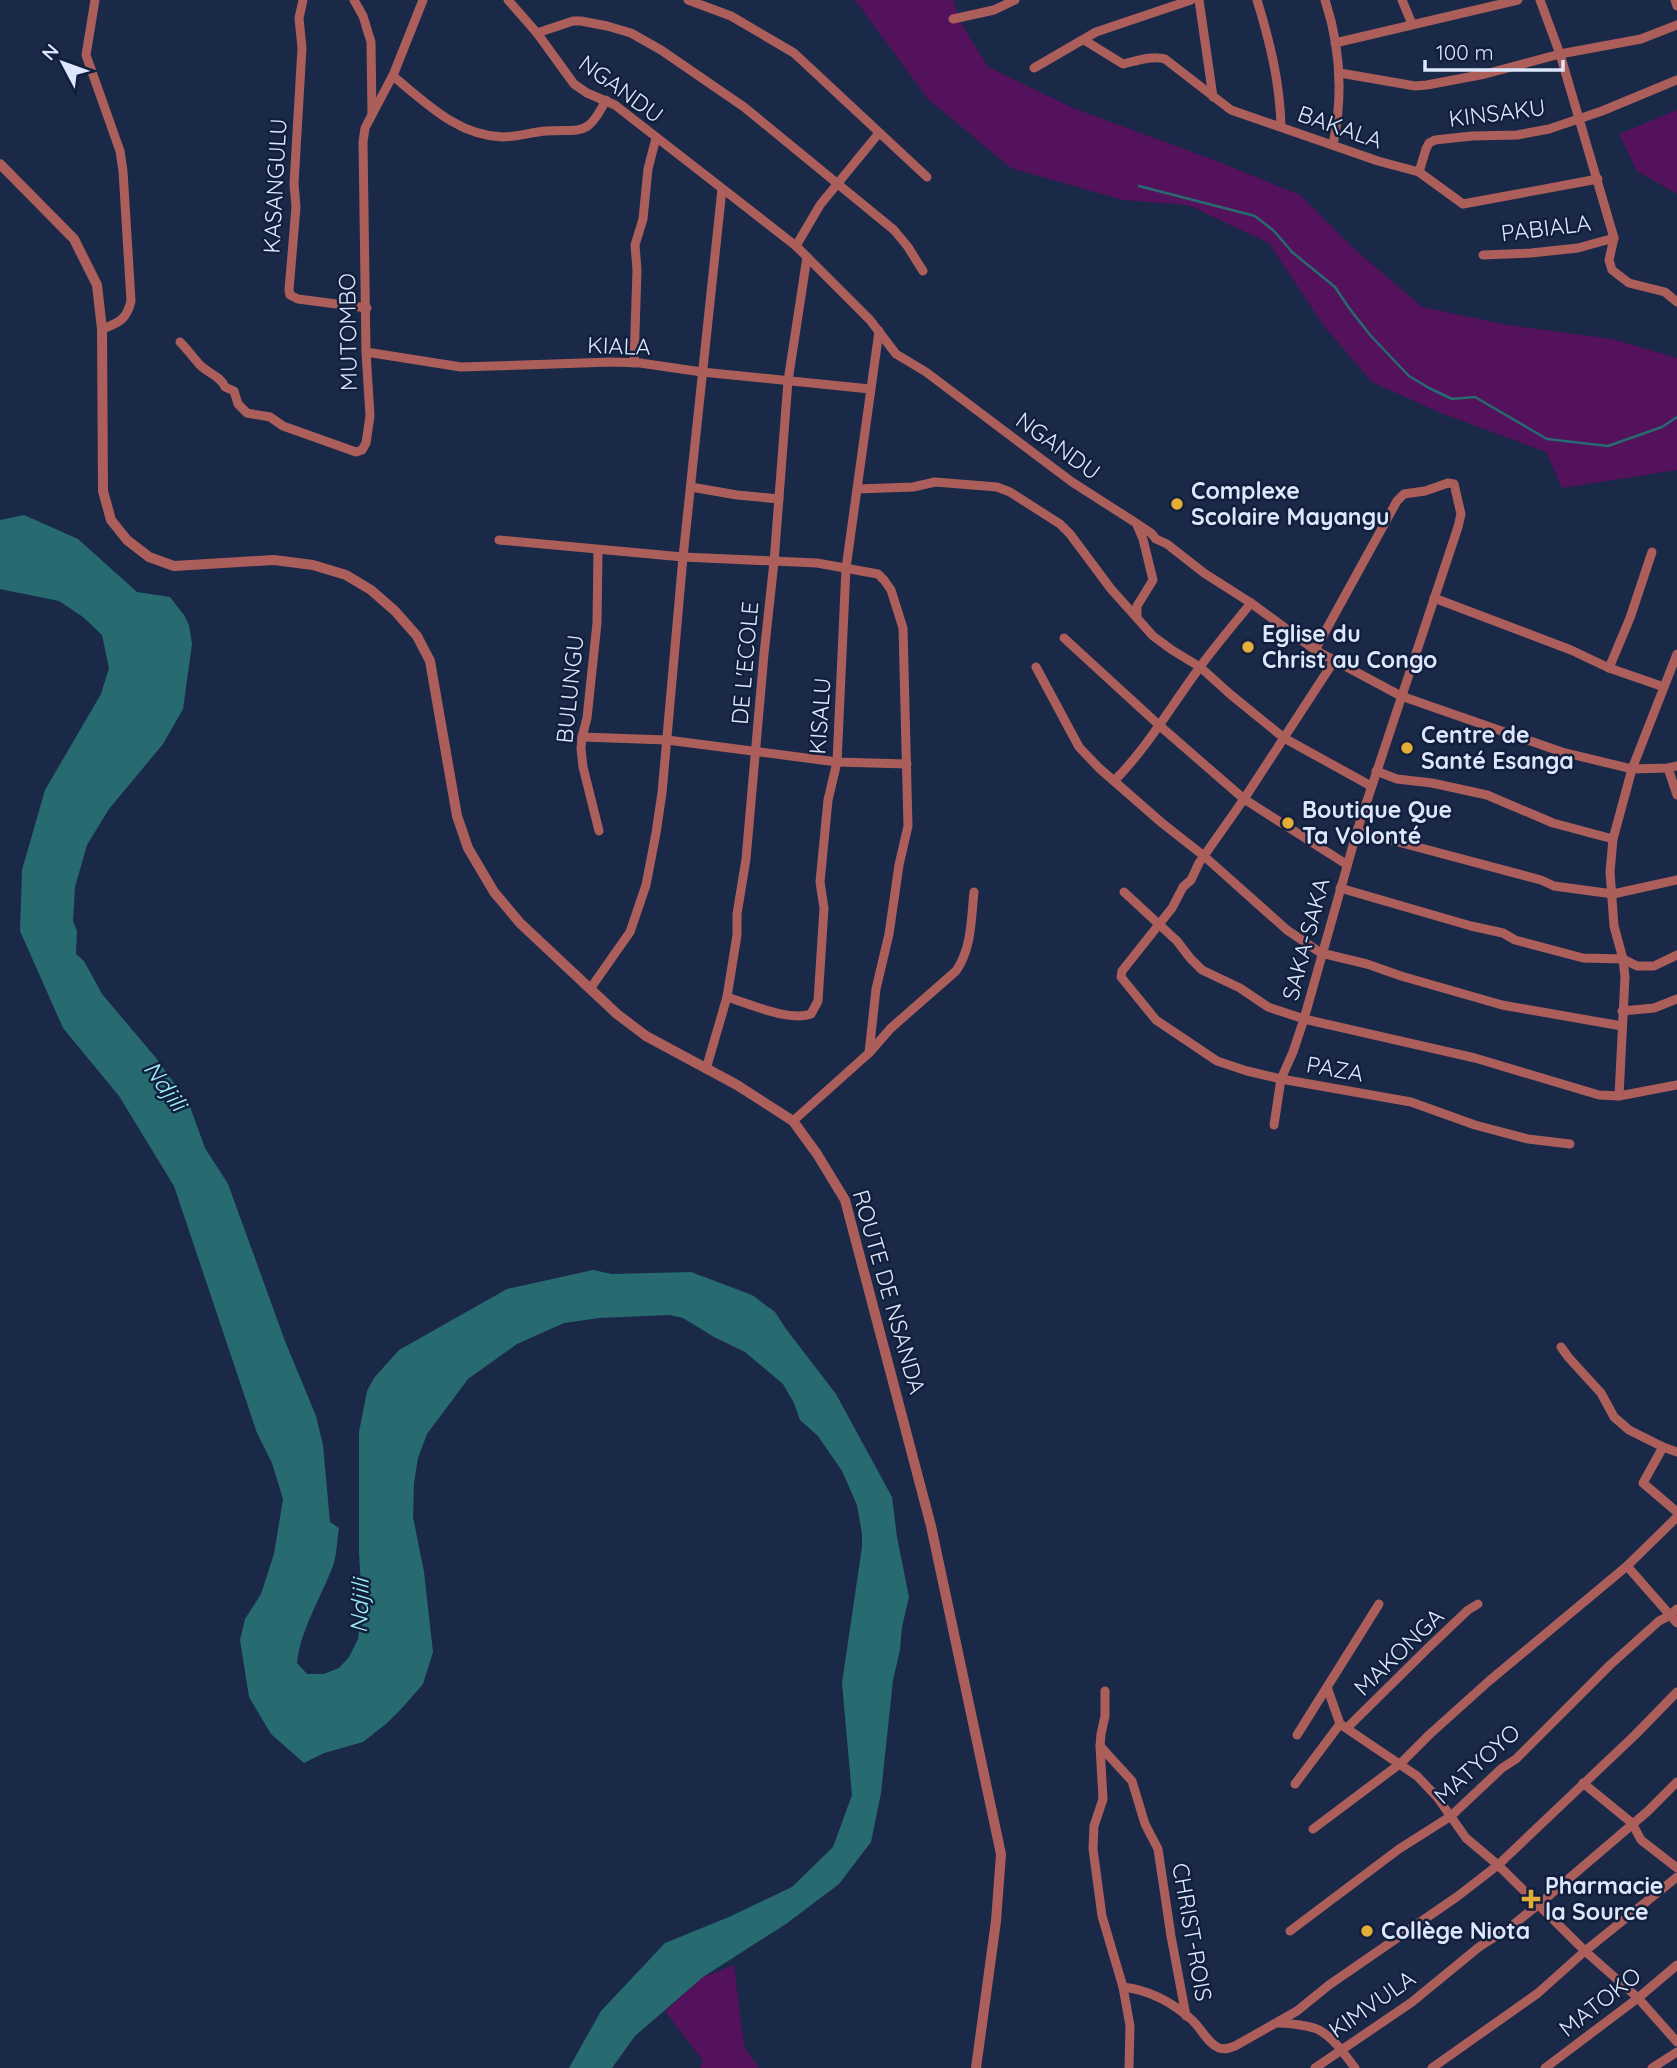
<svg xmlns="http://www.w3.org/2000/svg" width="1677" height="2068" font-family="Quicksand,sans-serif">
<style>
.green{fill:#54115c}
.water{fill:#276b71}
.lines{fill:none;stroke-linecap:round;stroke-linejoin:round}
.stream{stroke:#276b71;stroke-width:2.5}
.minor{stroke:#ac5e5b;stroke-width:9}
.tertiary{stroke:#ac5e5b;stroke-width:10}
.poi-dot{fill:#e3ae35;stroke:#111f3d;stroke-width:2.5}
.labels{text-anchor:middle;stroke-width:5;stroke-linejoin:round;paint-order:stroke}
.street-label{font-size:23px;fill:#dce7fb;stroke:#111f3d}
.poi-label{font-size:23px;font-weight:bold;fill:#dce7fb;stroke:#111f3d;text-anchor:start}
.water-label{font-size:24px;font-style:italic;fill:#9ff0f8;stroke:#111f3d}
</style>
<rect width="100%" height="100%" fill="#1a2948"/>
<g class="green">
<polygon points="855,0 953,0 962,25 988,67 1073,108 1214,160 1300,195 1352,247 1422,307 1508,325 1612,339 1677,358 1677,470 1562,488 1546,452 1441,413 1372,382 1323,325 1269,243 1188,205 1123,200 1011,168 928,99"/>
<polygon points="1677,110 1677,194 1637,171 1619,134"/>
<polygon points="734,1965 744,2047 759,2068 700,2068 703,2061 665,2011 703,1977"/>
</g>
<path class="water" d="M24,515L78,539L137,592L170,597L184,615L189,625L192,644L183,709L163,744L109,809L87,845L75,887L73,921L77,931L76,954L84,961L102,994L156,1058L189,1104L205,1148L228,1184L285,1341L316,1416L323,1445L330,1522L339,1528C337,1540 337,1554 333,1566C321,1597 300,1631 297,1663L307,1674H324L339,1668L349,1657L358,1639L362,1603L359,1552V1432L367,1391L374,1378L399,1350L507,1289L593,1270L612,1274L691,1272L752,1295L775,1312L786,1329L836,1394L892,1497L897,1537L909,1597L902,1627L900,1650L893,1680L881,1793L871,1842L839,1884L786,1924L703,1977L635,2036L612,2068H569L601,2011L665,1943L729,1917L792,1887L833,1847L852,1795L842,1683L862,1547V1534L857,1505L842,1471L818,1436L800,1420L794,1403L783,1384L745,1352L714,1337L683,1318L670,1315L599,1318L564,1323L517,1344L468,1379L427,1434L418,1458L414,1483L413,1517L424,1572L433,1652L423,1684L403,1707L386,1724L363,1742L324,1753L304,1763L271,1734L249,1697L240,1640L245,1619L261,1594L274,1554L283,1499L272,1463L257,1433L174,1186L119,1096L63,1028L20,931L22,870L45,790L101,694L109,668L102,635L83,617L59,601L0,589V520Z"/>
<g class="lines">
<polyline class="stream" points="1139,186 1255,216 1274,231 1292,252 1335,287 1349,308 1370,335 1409,376 1429,388 1452,399 1475,397 1547,439 1608,446 1662,427 1677,417"/>
<g class="minor">
<path d="M95,0L86,55L120,151L123,171L131,301C127,319 119,323 102,329"/>
<polyline points="303,0 299,18 302,48 294,184 296,207 289,290 290,295 298,299 367,308"/>
<polyline points="354,0 363,16 371,42 372,114"/>
<polyline points="508,0 537,33 574,84 587,93 615,105 796,246 870,320 896,354 926,372 1072,482 1136,523 1151,533 1156,539 1167,544 1204,573 1251,603 1315,650 1401,696 1562,752 1632,769 1668,768 1677,766"/>
<polyline points="688,0 731,16 794,53 927,177"/>
<polyline points="1199,0 1213,97"/>
<path d="M1257,0C1270,42 1280,83 1281,127"/>
<path d="M1325,0C1341,48 1343,96 1333,145"/>
<polyline points="1402,0 1412,24"/>
<polyline points="1540,0 1560,54 1614,238 1609,260 1612,270 1629,283 1665,292 1677,302"/>
<polyline points="1675,0 1677,6"/>
<polyline points="953,19 994,10 1015,0"/>
<polyline points="537,33 573,21 581,21 607,26 631,33 661,50 744,107 894,230 908,247 923,271"/>
<path d="M1084,40L1123,64C1136,61 1152,55 1165,59L1231,110L1378,161L1419,172L1463,204L1598,179"/>
<polyline points="1335,43 1518,0"/>
<polyline points="1034,68 1096,32 1191,0"/>
<polyline points="1340,73 1415,86 1427,85 1485,74 1560,54 1641,39 1677,25"/>
<path d="M393,76C426,103 458,136 503,137C517,137 532,132 546,131C583,129 587,137 606,100"/>
<polyline points="1419,172 1426,149 1429,143 1435,140 1472,136 1517,135 1549,129 1602,111 1677,80"/>
<polyline points="796,246 820,205 879,133"/>
<polyline points="1483,255 1531,253 1578,248 1614,238"/>
<path d="M180,342C187,349 193,357 199,364C207,373 221,376 225,387L234,391L238,404L247,413L270,417L283,426L356,452L362,450L366,443L370,416L366,352L363,142L365,128L394,73L423,0"/>
<polyline points="366,352 461,367 612,362 640,363 702,372 870,389"/>
<polyline points="634,363 637,270 635,245 643,219 648,169 656,138"/>
<polyline points="691,487 737,495 779,499"/>
<polyline points="857,489 913,487 935,482 997,487 1010,492 1060,524 1070,534 1111,589 1153,636 1172,650 1200,667 1230,694 1284,738 1371,786"/>
<polyline points="1137,525 1143,539 1153,580 1137,606 1137,618"/>
<polyline points="499,540 683,557 817,563 878,574 884,580 891,590 903,628 908,826 899,865 889,934 876,989 869,1053"/>
<polyline points="598,550 597,623 587,718 582,737 581,749 583,767 599,831"/>
<polyline points="1434,598 1571,650 1609,668 1664,687"/>
<polyline points="1064,638 1160,726 1244,799 1346,864"/>
<polyline points="1334,661 1244,799 1199,863 1191,880 1183,887 1172,908 1122,971 1121,977 1156,1020 1217,1061 1247,1071 1281,1079 1411,1102 1475,1125 1528,1139 1570,1144"/>
<polyline points="1036,667 1079,747 1099,768 1162,823 1204,856 1287,930 1321,953 1367,964 1401,976 1502,1005 1622,1026"/>
<polyline points="1609,668 1630,618 1652,552"/>
<polyline points="582,737 667,740 837,762 907,764"/>
<polyline points="1668,768 1677,795"/>
<polyline points="1376,771 1397,779 1432,783 1487,795 1553,823 1613,839"/>
<path d="M1114,781C1148,747 1171,706 1200,667C1216,645 1234,624 1251,603"/>
<polyline points="1357,831 1541,880 1554,886 1613,894 1677,880"/>
<polyline points="1340,888 1471,926 1503,933 1515,940 1583,958 1623,959 1637,966 1654,966 1677,955"/>
<polyline points="1124,892 1177,941 1190,958 1202,970 1240,988 1268,1007 1304,1019 1475,1058 1599,1095 1619,1096 1677,1085"/>
<polyline points="590,989 630,932 646,885 656,833 662,793 683,557 722,189"/>
<path d="M727,997C750,1004 789,1022 811,1014L818,1001L824,908L820,882L828,800L837,762L846,568L879,331"/>
<polyline points="1622,1011 1654,1008 1677,999"/>
<polyline points="706,1069 727,997 737,935 737,914 746,859 764,654 774,562 788,381 807,257"/>
<polyline points="1619,1096 1625,977 1623,959 1614,926 1610,872 1613,839 1632,769 1677,654"/>
<path d="M793,1121L869,1053L891,1028L956,971C972,948 971,919 974,892"/>
<polyline points="1274,1125 1281,1079 1293,1052 1304,1019 1357,831 1458,527 1461,514 1454,484 1448,483 1425,491 1404,494 1397,501 1315,650"/>
<polyline points="1561,1347 1569,1358 1601,1393 1614,1417 1629,1430 1663,1447 1643,1483 1677,1512"/>
<polyline points="1663,1447 1677,1452"/>
<polyline points="1627,1566 1677,1623"/>
<polyline points="1327,1687 1340,1724 1417,1776 1437,1797 1466,1838 1498,1865 1585,1951 1638,1998 1677,2042"/>
<polyline points="1105,1691 1105,1716 1101,1734 1100,1746 1103,1799 1094,1826 1093,1849 1102,1916 1123,1987 1130,2026 1129,2068"/>
<polyline points="1347,1728 1427,1649 1468,1610 1478,1604"/>
<polyline points="1297,1735 1379,1604"/>
<polyline points="1100,1746 1132,1781 1145,1824 1158,1849 1171,1936 1186,2016"/>
<polyline points="1583,1783 1632,1823 1641,1840 1677,1868"/>
<polyline points="1295,1784 1340,1724"/>
<polyline points="1313,1829 1401,1763 1430,1734 1489,1681 1627,1566 1677,1517"/>
<polyline points="1290,1931 1399,1849 1451,1816 1502,1768 1516,1759 1610,1665 1659,1621 1669,1616 1677,1609"/>
<path d="M1123,1987C1149,1990 1172,2002 1192,2020C1201,2028 1208,2044 1219,2048C1225,2050 1230,2048 1235,2046L1297,2011L1329,1985L1458,1896L1498,1865L1635,1735L1677,1692"/>
<path d="M1279,2023C1287,2023 1313,2026 1319,2030C1334,2038 1345,2055 1355,2068"/>
<polyline points="1315,2068 1412,2002 1479,1947 1509,1928 1538,1905 1648,1811 1677,1782"/>
<polyline points="1432,2068 1538,1993 1585,1951 1677,1877"/>
<polyline points="1545,2068 1638,1998 1677,1965"/>
<polyline points="1652,2068 1677,2052"/>
</g>
<polyline class="tertiary" points="0,164 74,239 97,285 102,329 103,491 111,520 127,540 149,557 174,566 274,560 313,565 346,575 371,590 395,611 417,636 430,661 457,816 468,848 494,892 520,923 617,1014 646,1036 737,1085 793,1121 817,1154 845,1200 931,1526 1001,1854 996,1921 976,2068"/>
</g>
<g class="poi-dot">
<circle cx="1177" cy="504" r="7"/>
<circle cx="1248" cy="647" r="7"/>
<circle cx="1407" cy="748" r="7"/>
<circle cx="1288" cy="823" r="7"/>
<path d="M1527.5 1888.5h7v7h7v7h-7v7h-7v-7h-7v-7h7z"/>
<circle cx="1367" cy="1931" r="7"/>
</g>
<g class="labels">
<g class="street-label">
<text transform="translate(621 89) rotate(36)" y="8">NGANDU</text>
<text transform="translate(1497 113) rotate(-7)" y="8">KINSAKU</text>
<text transform="translate(1340 127) rotate(19)" y="8">BAKALA</text>
<text transform="translate(275 186) rotate(-87)" y="8">KASANGULU</text>
<text transform="translate(1546 228) rotate(-7)" y="8">PABIALA</text>
<text transform="translate(348 332) rotate(-91)" y="8">MUTOMBO</text>
<text transform="translate(619 346) rotate(2)" y="8">KIALA</text>
<text transform="translate(1058 446) rotate(36)" y="8">NGANDU</text>
<text transform="translate(745 663) rotate(-85)" y="8">DE L'ECOLE</text>
<text transform="translate(570 689) rotate(-84)" y="8">BULUNGU</text>
<text transform="translate(820 716) rotate(-86)" y="8">KISALU</text>
<text transform="translate(1306 939) rotate(-75)" y="8">SAKA-SAKA</text>
<text transform="translate(1335 1069) rotate(10)" y="8">PAZA</text>
<text transform="translate(889 1292) rotate(74)" y="8">ROUTE DE NSANDA</text>
<text transform="translate(1399 1652) rotate(-44)" y="8">MAKONGA</text>
<text transform="translate(1477 1764) rotate(-42)" y="8">MATYOYO</text>
<text transform="translate(1192 1932) rotate(80)" y="8">CHRIST-ROIS</text>
<text transform="translate(1600 2002) rotate(-38)" y="8">MATOKO</text>
<text transform="translate(1372 2004) rotate(-35)" y="8">KIMVULA</text>
</g>
<g class="poi-label">
<text x="1191" y="499">Complexe<tspan x="1191" dy="26">Scolaire Mayangu</tspan></text>
<text x="1262" y="642">Eglise du<tspan x="1262" dy="26">Christ au Congo</tspan></text>
<text x="1421" y="743">Centre de<tspan x="1421" dy="26">Santé Esanga</tspan></text>
<text x="1302" y="818">Boutique Que<tspan x="1302" dy="26">Ta Volonté</tspan></text>
<text x="1545" y="1894">Pharmacie<tspan x="1545" dy="26">la Source</tspan></text>
<text x="1381" y="1939">Collège Niota</text>
</g>
<g class="water-label">
<text transform="translate(165 1086) rotate(54)" y="8">Ndjili</text>
<text transform="translate(360 1606) rotate(-88)" y="8">Ndjili</text>
</g>
</g>
<g transform="translate(63 63) rotate(311)" stroke="#111f3d" stroke-width="5" paint-order="stroke">
<path d="M0-5L12 26L0 18L-12 26Z" fill="#dce7fb"/>
<text y="-10" font-size="19" font-weight="bold" text-anchor="middle" fill="#dce7fb">N</text>
</g>
<path d="M1425 60v10h138v-10" fill="none" stroke="#dce7fb" stroke-width="3.5"/>
<text x="1436" y="60" font-size="21" fill="#dce7fb" stroke="#111f3d" stroke-width="5" paint-order="stroke">100 m</text>
</svg>
